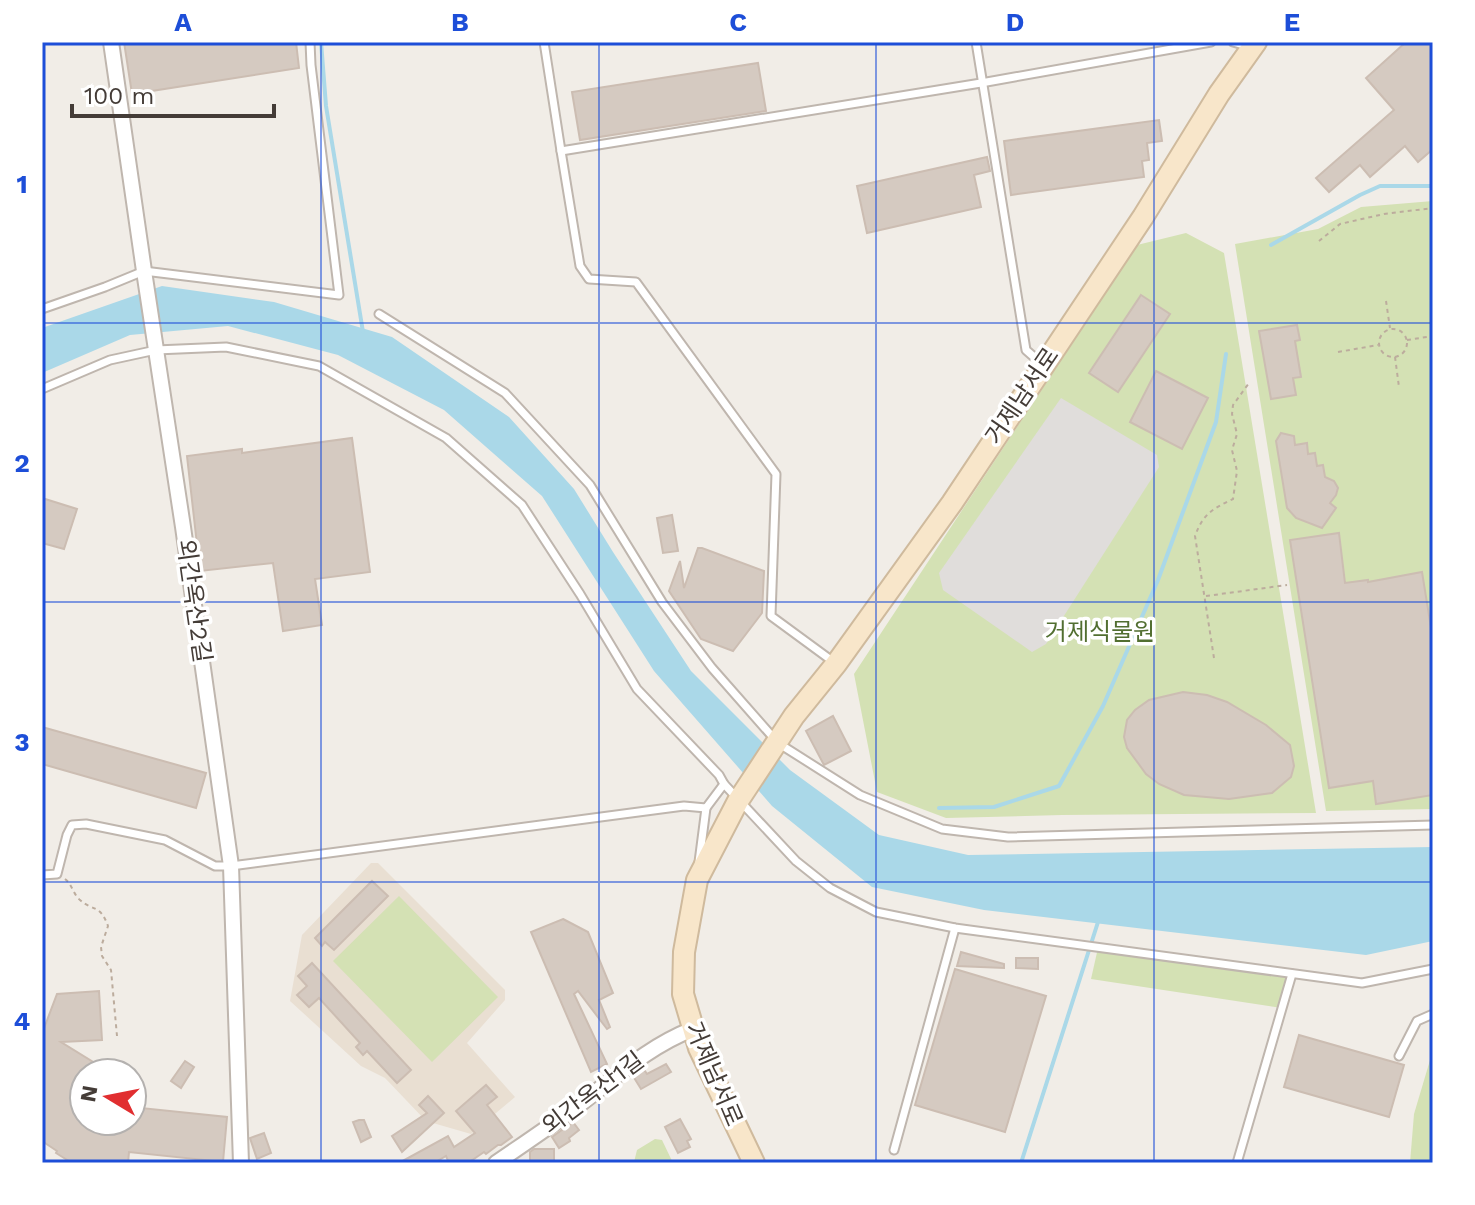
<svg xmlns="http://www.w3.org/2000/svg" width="1475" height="1205" font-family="'Work Sans','Noto Sans KR',sans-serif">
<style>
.education{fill:#e9dfd2}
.green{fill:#d4e1b4}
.parking{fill:#e0dddb}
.water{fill:#aad8e8}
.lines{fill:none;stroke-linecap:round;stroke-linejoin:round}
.stream{stroke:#aad8e8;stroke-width:4}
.building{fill:#d5cac1;stroke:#ccbdb2;stroke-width:2}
.service-casing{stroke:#bfb6ae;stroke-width:11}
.minor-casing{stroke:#bfb6ae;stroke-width:18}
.secondary-casing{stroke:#cfba9d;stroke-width:24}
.path{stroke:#bcac9d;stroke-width:2;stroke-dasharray:4 4;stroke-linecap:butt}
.service{stroke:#fff;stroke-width:7}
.minor{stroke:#fff;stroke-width:14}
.secondary{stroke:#f8e6ca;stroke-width:20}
.grid{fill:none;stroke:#1d4ed8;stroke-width:2;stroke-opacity:0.55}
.labels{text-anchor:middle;stroke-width:7;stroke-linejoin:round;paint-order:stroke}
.street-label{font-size:24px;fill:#443c37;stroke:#fff}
.park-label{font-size:24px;fill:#526f31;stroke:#fff}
.neatline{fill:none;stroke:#1d4ed8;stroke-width:3}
.grid-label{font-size:26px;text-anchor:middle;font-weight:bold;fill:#1d4ed8}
</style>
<rect width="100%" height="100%" fill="#f1ede7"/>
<polygon class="education" points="371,863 378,863 505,990 505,1000 467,1043 515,1097 471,1134 426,1121 385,1078 361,1066 290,1001 302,935"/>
<g class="green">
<polygon points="1433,201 1433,809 1326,811 1235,244 1318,229 1361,207"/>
<polygon points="1186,233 1224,253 1316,813 1062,815 946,818 877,792 854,674 1137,245"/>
<polygon points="399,896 498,997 432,1062 333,961"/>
<polygon points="1098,948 1292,974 1282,1008 1091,979"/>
<polygon points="1433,1050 1433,1163 1410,1163 1414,1114"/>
<polygon points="655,1139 662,1140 673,1163 631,1163 634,1162 637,1150"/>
</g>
<polygon class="parking" points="1061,398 1157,455 1159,467 1046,644 1032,652 943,590 939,573"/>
<polygon class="water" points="162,286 274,302 392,337 509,417 574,489 613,552 691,671 790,770 879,835 968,855 1433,847 1433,941 1366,955 984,910 872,887 772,806 654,671 542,496 444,410 338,355 228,326 130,335 42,373 42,328"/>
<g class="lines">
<g class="stream">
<polyline points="321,42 326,106 363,332"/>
<polyline points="1271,245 1360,195 1380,186 1433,186"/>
<polyline points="939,808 994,807 1059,786 1103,706 1158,580 1216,422 1226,354"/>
<polyline points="1021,1163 1098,922"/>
</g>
</g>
<g class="building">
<polygon points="124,42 296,42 299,68 132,94"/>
<polygon points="1406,42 1433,42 1433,149 1418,162 1405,146 1370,177 1360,165 1329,192 1316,178 1394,110 1366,78"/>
<polygon points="758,63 766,111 580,140 572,92"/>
<polygon points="1159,120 1162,141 1147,143 1149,160 1142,161 1144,177 1011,195 1004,141"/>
<polygon points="987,157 990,171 974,175 981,207 867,233 857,186"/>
<polygon points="1141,295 1170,314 1118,392 1089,373"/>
<polygon points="1297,325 1300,340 1295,341 1301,377 1293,378 1296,395 1271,399 1259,331"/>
<polygon points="1156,371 1208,398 1182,449 1130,422"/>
<polygon points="1281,433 1294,436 1295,445 1307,443 1308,454 1315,453 1317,466 1323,465 1325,477 1334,481 1338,488 1336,495 1330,503 1336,508 1322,528 1296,518 1287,508 1276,441"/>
<polygon points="352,438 370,572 315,579 322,625 283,631 273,563 200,571 187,456 242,449 242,453"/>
<polygon points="42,498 77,509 64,549 42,543"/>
<polygon points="672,515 678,551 663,553 657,518"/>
<polygon points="1339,533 1345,583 1368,580 1368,582 1422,572 1433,640 1433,795 1376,804 1373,781 1329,788 1290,540"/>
<polygon points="698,548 702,548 764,571 762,613 733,651 701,639 669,591 680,561 684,588"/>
<polygon points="1183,692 1207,695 1227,702 1266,725 1290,745 1294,766 1291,777 1272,793 1229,799 1184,795 1159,784 1146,774 1127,748 1124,737 1127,720 1135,710 1149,700"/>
<polygon points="833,716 851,751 824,765 806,731"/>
<polygon points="42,727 206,773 196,808 42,764"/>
<polygon points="372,881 388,896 334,950 325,942 322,946 315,938"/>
<polygon points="563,919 588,932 613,993 599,1000 610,1027 607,1029 578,991 574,994 607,1064 591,1072 531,932"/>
<polygon points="961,952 1004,964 1004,968 957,966"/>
<polygon points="1016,958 1038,958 1038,969 1016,968"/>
<polygon points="312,963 411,1070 397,1083 367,1051 363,1055 356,1047 360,1043 319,998 309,1007 297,995 307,986 298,976"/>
<polygon points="955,969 1046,996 1005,1132 915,1105"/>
<polygon points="99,991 102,1040 61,1042 111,1073 84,1073 84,1121 132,1121 132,1107 227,1117 223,1162 129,1152 128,1163 72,1163 56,1153 57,1151 42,1141 42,1030 43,1031 57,994"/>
<polygon points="1299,1035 1404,1065 1389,1117 1284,1087"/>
<polygon points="185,1061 194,1067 181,1088 171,1081"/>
<polygon points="666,1064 671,1072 641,1089 633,1076 643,1068 647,1074"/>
<polygon points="486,1085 497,1097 487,1105 512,1137 501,1145 498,1145 486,1154 484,1152 468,1163 449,1163 446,1156 434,1163 399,1163 448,1136 454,1147 475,1133 456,1111"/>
<polygon points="428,1096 444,1113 402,1152 392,1136 427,1113 419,1105"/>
<polygon points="680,1119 691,1139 687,1141 690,1147 678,1153 665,1127"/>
<polygon points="359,1120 364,1120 371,1137 361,1142 353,1122"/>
<polygon points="573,1122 579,1130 569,1138 570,1141 559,1148 552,1137"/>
<polygon points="264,1133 271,1153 257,1159 250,1138"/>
<polygon points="534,1149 554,1149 554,1161 530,1163 530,1152"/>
</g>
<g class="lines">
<defs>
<g id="service">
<polyline points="544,42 561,151 981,83 1211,42"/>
<polyline points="976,42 1026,350 1042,364"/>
<polyline points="1233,42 1250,47"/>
<polyline points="561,151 580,266 589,279 636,282 776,474 771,616 835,663"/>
<polyline points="42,309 105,287 144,271 339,295 311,65 310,42"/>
<polyline points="379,314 505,393 590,485 662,602 712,668 778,743 860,795 942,829 1008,837 1433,825"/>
<polyline points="42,389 110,360 156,350 226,347 319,366 446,438 522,505 580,594 637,689 719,775 724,784"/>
<polyline points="699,862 706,808"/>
<polyline points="42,875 57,874 67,835 72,825 86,824 165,840 215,866 231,866 684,806 706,808 724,784 796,861 830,888 876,912 955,928 1362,983 1433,969"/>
<polyline points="1399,1056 1417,1021 1433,1014"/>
<polyline points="894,1150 955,928"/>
<polyline points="1237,1163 1292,974"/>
</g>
<g id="minor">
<polyline points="111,42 144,271 183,527 231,866 241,1163"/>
<path d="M496,1163C524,1144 552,1125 579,1105C616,1077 649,1046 693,1029"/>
</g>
<polyline id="secondary" points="754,1163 699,1048 683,994 684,952 697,880 738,801 794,716 836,664 952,503 1143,217 1219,94 1256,42"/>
</defs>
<use href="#service" class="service-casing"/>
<use href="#minor" class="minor-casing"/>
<use href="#secondary" class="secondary-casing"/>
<g class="path">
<polyline points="1319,241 1340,224 1384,214 1433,208"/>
<polyline points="1386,301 1390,328"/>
<circle cx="1393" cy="343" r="14"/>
<polyline points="1407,340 1433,336"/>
<polyline points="1338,352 1378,345"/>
<polyline points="1395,357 1399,387"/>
<polyline points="1206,596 1287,585"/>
<path d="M1214,658L1195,536C1203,514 1212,509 1233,499L1237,471L1232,450L1237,434L1232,414L1233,405L1249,383"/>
<path d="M65,879C72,884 73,894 80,900C94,912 100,904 108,926L101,947L102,956L111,970L117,1036"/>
</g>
<use href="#service" class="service"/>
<use href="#minor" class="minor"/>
<use href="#secondary" class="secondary"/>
</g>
<path class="grid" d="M321,42V1163M599,42V1163M876,42V1163M1154,42V1163M42,323H1433M42,602H1433M42,882H1433"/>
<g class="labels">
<g class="street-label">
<text transform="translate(1022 396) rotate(-56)" y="8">거제남서로</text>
<text transform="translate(194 601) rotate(82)" y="8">외간옥산2길</text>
<text transform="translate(714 1074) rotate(67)" y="8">거제남서로</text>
<text transform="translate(593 1093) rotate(-37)" y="8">외간옥산1길</text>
</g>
<g class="park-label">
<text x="1100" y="640">거제식물원</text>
</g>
</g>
<rect width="1475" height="1205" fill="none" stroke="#ffffff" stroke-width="88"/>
<g transform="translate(108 1097) rotate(280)"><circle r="38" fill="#ffffff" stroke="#b4b1af" stroke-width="2"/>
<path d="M0-6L14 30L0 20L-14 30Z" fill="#e12e30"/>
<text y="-12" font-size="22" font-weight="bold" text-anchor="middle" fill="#443c37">N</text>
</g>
<path d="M72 104v12h202v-12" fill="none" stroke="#443c37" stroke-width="4"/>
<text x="84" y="104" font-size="24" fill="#443c37" stroke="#ffffff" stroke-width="6" paint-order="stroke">100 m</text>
<rect x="44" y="44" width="1387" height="1117" class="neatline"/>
<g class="grid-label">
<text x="183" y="31">A</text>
<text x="460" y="31">B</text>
<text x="738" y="31">C</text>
<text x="1015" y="31">D</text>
<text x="1292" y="31">E</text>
<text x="22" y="193">1</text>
<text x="22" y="472">2</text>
<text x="22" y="751">3</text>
<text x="22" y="1030">4</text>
</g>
</svg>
